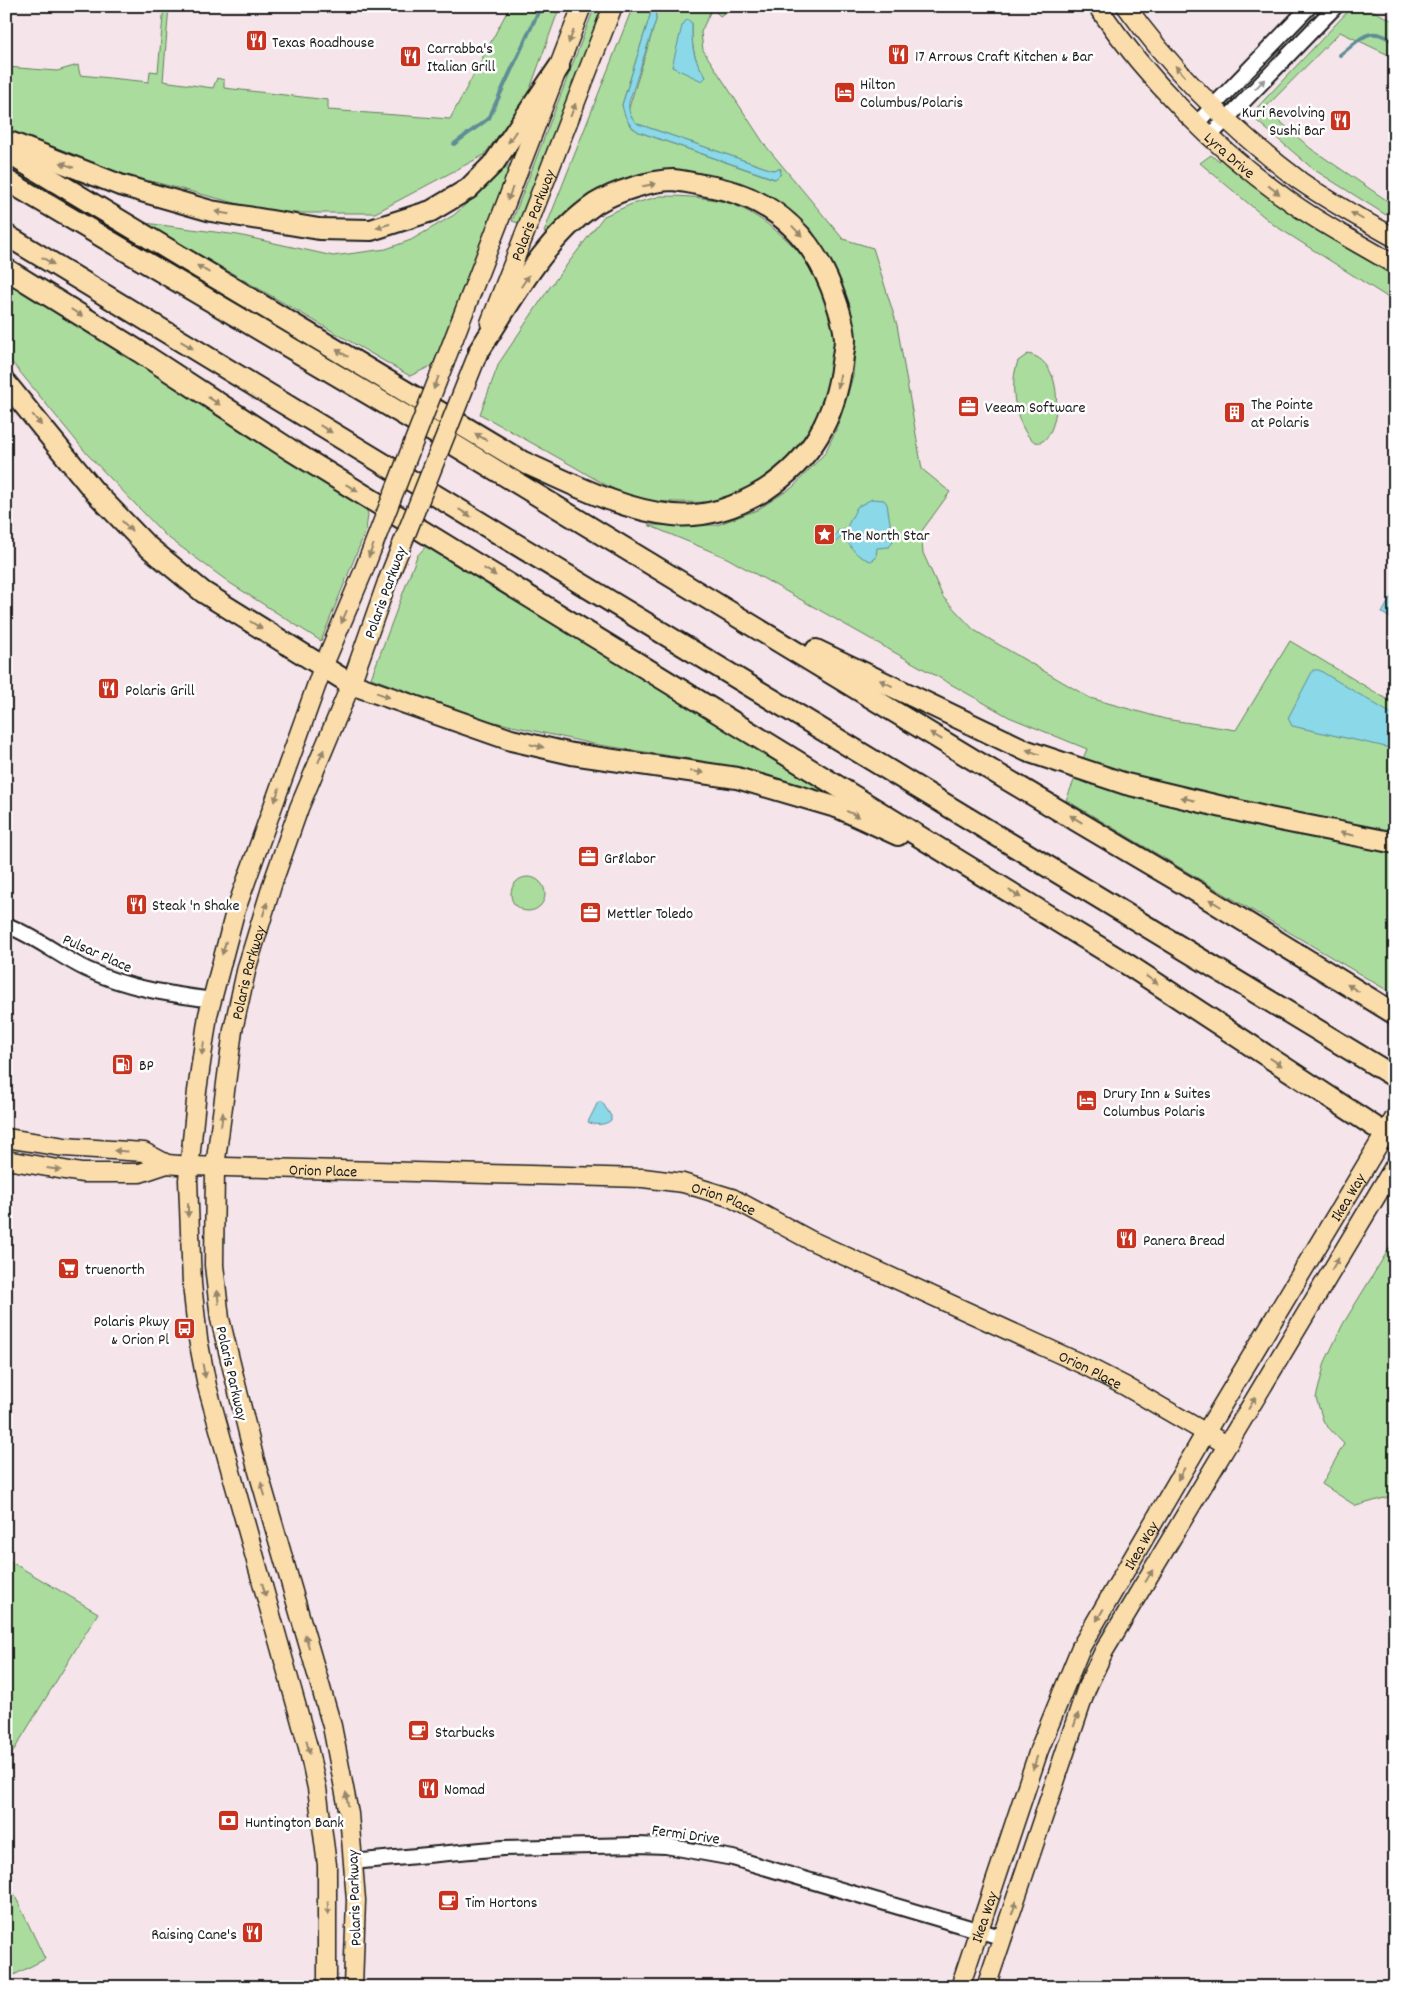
<svg xmlns="http://www.w3.org/2000/svg" width="1401" height="1993" font-family="Dekko,sans-serif">
<style>
.green{fill:#aadc9d;stroke:#637c5c;fill-rule:evenodd}
.water{fill:#8ad8e8;stroke:#5e8d96}
.lines{fill:none;stroke-linecap:round;stroke-linejoin:round}
.stream{stroke:#5e8d96;stroke-width:4}
.minor-casing{stroke:#1c1c1c;stroke-width:18}
.major-casing{stroke:#1c1c1c;stroke-width:21}
.highway-casing{stroke:#1c1c1c;stroke-width:24}
.minor{stroke:#fff;stroke-width:14}
.major{stroke:#faddab;stroke-width:18}
.highway{stroke:#faddab;stroke-width:20}
.major-bridge-casing{stroke:#1c1c1c;stroke-width:21;stroke-linecap:butt}
.major-bridge{stroke:#faddab;stroke-width:18}
.oneway{fill:#96866b}
.oneway2{fill:#999}
.labels{text-anchor:middle;stroke-width:5;stroke-linejoin:round;paint-order:stroke}
.poi-label{font-size:16px;fill:#1c1c1c;stroke:#fff;text-anchor:start}
.street-label{font-size:16px;fill:#1c1c1c;stroke:#fff}
</style>
<rect width="100%" height="100%" fill="#f5e4ea"/>
<filter id="ink" filterUnits="userSpaceOnUse"><feTurbulence type="fractalNoise" baseFrequency=".02" numOctaves="2"/><feDisplacementMap in="SourceGraphic" scale="10" xChannelSelector="R" yChannelSelector="G"/><feConvolveMatrix kernelMatrix="1 2 1 2 8 2 1 2 1" color-interpolation-filters="sRGB"/></filter>
<g filter="url(#ink)">
<g class="green">
<polygon points="164,6 169,6 163,81 213,88 217,78 224,80 224,88 328,100 328,110 450,119 510,6 560,6 530,89 518,109 484,155 375,213 274,213 127,175 53,153 6,133 6,67 57,71 78,65 80,75 149,82 150,71 158,72"/>
<polygon points="595,6 602,6 586,50 580,73 522,224 512,221"/>
<path d="M633,6H653L622,105L630,126L639,132L774,179L780,175L781,169L772,170L638,124L632,119L628,111L656,20L655,6H734L720,16L712,8L701,32L703,50L765,145L843,239L873,248L897,325L922,469L950,492L921,532L923,553L943,597L974,630L1090,698L1165,719L1236,730L1290,641L1395,704V995L1066,800L1087,749L1009,717L727,558L648,525H717L757,510L793,487L825,453L838,426L853,376L856,337L849,303L839,276L811,229L779,204L664,174L550,235L544,232ZM692,23C692,46 692,57 706,77L672,67Z"/>
<polygon points="1353,6 1364,6 1395,22 1395,58 1340,32 1265,108 1310,148 1395,206 1386,215 1313,169 1250,115"/>
<polygon points="1220,154 1342,243 1395,274 1395,302 1274,225 1200,163 1211,155 1218,161 1220,160"/>
<polygon points="512,162 433,365 410,376 145,223 238,235 333,256 386,249 411,240 454,215"/>
<path d="M661,196C683,196 703,197 725,202C747,208 769,224 786,239C874,319 835,460 726,498C709,504 692,502 674,502C665,501 656,502 647,501C620,495 597,480 573,466C542,449 511,431 480,414L499,363L550,287L604,216L632,204Z"/>
<polygon points="6,282 364,499 368,515 366,530 321,641 230,583 166,536 88,455 6,355"/>
<path d="M1028,354C1081,364 1049,492 1020,421C1013,403 1011,379 1018,361Z"/>
<polygon points="428,544 837,796 697,760 593,744 490,721 371,678 417,556"/>
<circle cx="528" cy="894" r="17"/>
<polygon points="1395,1239 1395,1495 1356,1506 1322,1484 1344,1444 1324,1423 1316,1398 1325,1362 1343,1324"/>
<polygon points="6,1559 98,1613 6,1763"/>
<polygon points="6,1877 45,1959 12,1976 6,1963"/>
</g>
<g class="water">
<path d="M653,6H655L656,20L629,102C628,112 630,117 638,124L772,170L781,169L780,175L775,179L639,132C628,125 625,118 622,105Z"/>
<path d="M687,19L692,23C692,47 692,57 706,77L702,81L672,67L682,26Z"/>
<path d="M872,499L884,500L887,504L893,542L889,547L877,548L876,558L871,561C852,555 854,548 842,536L835,543L833,540L838,531L846,529L857,507Z"/>
<polygon points="1391,597 1395,600 1395,621 1382,613"/>
<polygon points="1313,670 1319,670 1395,716 1395,749 1292,726 1288,718"/>
<path d="M598,1102H602L611,1116V1120C606,1125 595,1126 588,1122Z"/>
</g>
<g class="lines">
<g class="stream">
<path d="M1340,55C1361,39 1370,23 1395,43"/>
<polyline points="454,144 489,118 541,6"/>
</g>
<defs>
<g id="minor">
<polyline points="1197,123 1310,6"/>
<polyline points="1210,136 1336,6"/>
<path d="M6,925C35,936 59,956 86,969C126,988 169,994 212,1000"/>
<polyline points="352,1862 503,1848 637,1845 666,1846 733,1858 1004,1938"/>
</g>
<g id="major">
<path id="s1" d="M1097,6C1148,80 1214,148 1288,200C1322,225 1359,243 1395,265"/>
<path d="M1126,6C1174,73 1235,132 1300,181C1330,202 1363,220 1395,238"/>
<path id="s2" d="M490,323L613,6"/>
<polyline points="454,338 582,6"/>
<path id="s3" d="M6,1138L64,1147L144,1152L167,1164L190,1166L643,1178L683,1183L732,1198L810,1240L1084,1365L1125,1386L1227,1445"/>
<polyline points="6,1160 82,1173 140,1173 167,1164"/>
<polyline points="327,1987 327,1865 317,1788 308,1747 207,1386 198,1339 192,1284 188,1180 197,1091 208,1015 235,912 323,667 363,572"/>
<path id="s4" d="M353,1987L356,1900L349,1814L332,1726L255,1461L220,1319L214,1265L215,1167L233,1030L247,967L273,882L299,808L351,684L387,582"/>
<path id="s5" d="M960,1987L1039,1750L1081,1647L1206,1432L1395,1117"/>
<polyline points="986,1987 1087,1687 1104,1651 1395,1165"/>
</g>
<g id="highway">
<polyline points="12,143 120,185 211,211 319,229 371,230 431,211 468,189 494,163 559,67"/>
<path d="M6,152L523,462C571,483 620,510 673,515C705,518 738,507 765,490C812,459 835,418 842,363C843,355 845,346 845,339C844,322 837,303 831,287C808,229 765,194 702,185C693,183 683,181 673,180C652,180 614,192 595,204C544,239 512,300 479,351"/>
<polyline points="6,180 433,432 974,760 1197,892 1395,1014"/>
<polyline points="6,235 1395,1077"/>
<polyline points="6,269 140,352 289,449 1130,966 1395,1140"/>
<polyline points="6,383 94,491 146,545 203,592 351,684 511,740 572,754 737,778 839,808 898,835"/>
<polyline points="816,650 1027,751 1126,784 1269,818 1395,843"/>
</g>
</defs>
<use href="#minor" class="minor-casing"/>
<use href="#major" class="major-casing"/>
<use href="#highway" class="highway-casing"/>
<use href="#minor" class="minor"/>
<use href="#major" class="major"/>
<use href="#highway" class="highway"/>
<defs>
<g id="major-bridge">
<polyline points="363,572 454,338"/>
<polyline points="387,582 479,351"/>
</g>
</defs>
<use href="#major-bridge" class="major-bridge-casing"/>
<use href="#major-bridge" class="major-bridge"/>
</g>
<defs><path id="oneway-solid" d="M-6-.8H1V-3.2L6.5 0L1 3.2V.8H-6Z" transform="scale(1.25)"/></defs>
<g class="oneway">
<use href="#oneway-solid" transform="translate(571 37) rotate(111)"/>
<use href="#oneway-solid" transform="translate(1180 71) rotate(-133)"/>
<use href="#oneway-solid" transform="translate(573 110) rotate(-69)"/>
<use href="#oneway-solid" transform="translate(512 137) rotate(124)"/>
<use href="#oneway-solid" transform="translate(67 165) rotate(-160)"/>
<use href="#oneway-solid" transform="translate(649 185) rotate(-11)"/>
<use href="#oneway-solid" transform="translate(1274 190) rotate(38)"/>
<use href="#oneway-solid" transform="translate(510 194) rotate(111)"/>
<use href="#oneway-solid" transform="translate(222 213) rotate(-170)"/>
<use href="#oneway-solid" transform="translate(1357 216) rotate(-150)"/>
<use href="#oneway-solid" transform="translate(383 226) rotate(162)"/>
<use href="#oneway-solid" transform="translate(797 231) rotate(46)"/>
<use href="#oneway-solid" transform="translate(48 261) rotate(31)"/>
<use href="#oneway-solid" transform="translate(203 269) rotate(-149)"/>
<use href="#oneway-solid" transform="translate(525 281) rotate(-56)"/>
<use href="#oneway-solid" transform="translate(77 313) rotate(32)"/>
<use href="#oneway-solid" transform="translate(187 345) rotate(31)"/>
<use href="#oneway-solid" transform="translate(342 353) rotate(-149)"/>
<use href="#oneway-solid" transform="translate(839 381) rotate(100)"/>
<use href="#oneway-solid" transform="translate(436 383) rotate(111)"/>
<use href="#oneway-solid" transform="translate(214 401) rotate(33)"/>
<use href="#oneway-solid" transform="translate(37 420) rotate(51)"/>
<use href="#oneway-solid" transform="translate(326 429) rotate(31)"/>
<use href="#oneway-solid" transform="translate(481 437) rotate(-149)"/>
<use href="#oneway-solid" transform="translate(352 488) rotate(31)"/>
<use href="#oneway-solid" transform="translate(465 513) rotate(31)"/>
<use href="#oneway-solid" transform="translate(127 526) rotate(45)"/>
<use href="#oneway-solid" transform="translate(371 551) rotate(111)"/>
<use href="#oneway-solid" transform="translate(490 572) rotate(31)"/>
<use href="#oneway-solid" transform="translate(344 617) rotate(113)"/>
<use href="#oneway-solid" transform="translate(256 625) rotate(32)"/>
<use href="#oneway-solid" transform="translate(886 683) rotate(-154)"/>
<use href="#oneway-solid" transform="translate(383 695) rotate(20)"/>
<use href="#oneway-solid" transform="translate(936 736) rotate(-149)"/>
<use href="#oneway-solid" transform="translate(537 746) rotate(13)"/>
<use href="#oneway-solid" transform="translate(1033 752) rotate(-160)"/>
<use href="#oneway-solid" transform="translate(321 756) rotate(-67)"/>
<use href="#oneway-solid" transform="translate(697 772) rotate(8)"/>
<use href="#oneway-solid" transform="translate(277 795) rotate(109)"/>
<use href="#oneway-solid" transform="translate(1188 799) rotate(-166)"/>
<use href="#oneway-solid" transform="translate(853 814) rotate(24)"/>
<use href="#oneway-solid" transform="translate(1076 819) rotate(-149)"/>
<use href="#oneway-solid" transform="translate(1347 834) rotate(-169)"/>
<use href="#oneway-solid" transform="translate(1015 894) rotate(32)"/>
<use href="#oneway-solid" transform="translate(1215 903) rotate(-148)"/>
<use href="#oneway-solid" transform="translate(265 909) rotate(-73)"/>
<use href="#oneway-solid" transform="translate(224 948) rotate(106)"/>
<use href="#oneway-solid" transform="translate(1152 980) rotate(34)"/>
<use href="#oneway-solid" transform="translate(1353 988) rotate(-148)"/>
<use href="#oneway-solid" transform="translate(203 1048) rotate(99)"/>
<use href="#oneway-solid" transform="translate(1276 1062) rotate(33)"/>
<use href="#oneway-solid" transform="translate(222 1119) rotate(-83)"/>
<use href="#oneway-solid" transform="translate(121 1151) rotate(-177)"/>
<use href="#oneway-solid" transform="translate(54 1169) rotate(8)"/>
<use href="#oneway-solid" transform="translate(188 1210) rotate(90)"/>
<use href="#oneway-solid" transform="translate(1335 1264) rotate(-59)"/>
<use href="#oneway-solid" transform="translate(218 1297) rotate(-96)"/>
<use href="#oneway-solid" transform="translate(204 1371) rotate(79)"/>
<use href="#oneway-solid" transform="translate(1252 1403) rotate(-59)"/>
<use href="#oneway-solid" transform="translate(1181 1474) rotate(120)"/>
<use href="#oneway-solid" transform="translate(263 1489) rotate(-107)"/>
<use href="#oneway-solid" transform="translate(1149 1576) rotate(-59)"/>
<use href="#oneway-solid" transform="translate(264 1590) rotate(75)"/>
<use href="#oneway-solid" transform="translate(1100 1615) rotate(120)"/>
<use href="#oneway-solid" transform="translate(307 1641) rotate(-106)"/>
<use href="#oneway-solid" transform="translate(1076 1720) rotate(-71)"/>
<use href="#oneway-solid" transform="translate(308 1747) rotate(76)"/>
<use href="#oneway-solid" transform="translate(1035 1763) rotate(108)"/>
<use href="#oneway-solid" transform="translate(347 1799) rotate(-100)"/>
<use href="#oneway-solid" transform="translate(328 1908) rotate(88)"/>
<use href="#oneway-solid" transform="translate(1014 1908) rotate(-72)"/>
</g>
<use class="oneway2" href="#oneway-solid" transform="translate(1260 84) rotate(-46)"/>
</g>
<defs>
<symbol id="restaurant-square" viewBox="-11 -11 22 22"><rect x="-9" y="-9" width="18" height="18" rx="4" fill="#c8321e" stroke="#fff"/><path d="M-5-6h1v4h1v-4h1v4h1v-4h1v5L-1.5 .5V6h-2V.5L-5-1ZM5-6V6H3V1.5H1.5Q1.5-4 5-6Z" fill="#fff"/></symbol>
<symbol id="hotel-square" viewBox="-11 -11 22 22"><rect x="-9" y="-9" width="18" height="18" rx="4" fill="#c8321e" stroke="#fff"/><path d="M-6-4.5h1.5V1H6V5H4.5V3h-9V5H-6ZM-4 0a1.8 1.8 0 1 1 3.6 0ZM.5 0V-2.5h3Q6-2.5 6 0Z" fill="#fff"/></symbol>
<symbol id="office-square" viewBox="-11 -11 22 22"><rect x="-9" y="-9" width="18" height="18" rx="4" fill="#c8321e" stroke="#fff"/><path d="M-6-3h4V-5.5h4V-3h4V5H-6ZM-1-4.5V-3h2v-1.5ZM-6 0V1H6V0Z" fill="#fff"/></symbol>
<symbol id="building-square" viewBox="-11 -11 22 22"><rect x="-9" y="-9" width="18" height="18" rx="4" fill="#c8321e" stroke="#fff"/><path d="M-4-6H4V6H1V3H-1V6H-4ZM-2.5-4.3h1.7v1.8h-1.7ZM.8-4.3h1.7v1.8H.8ZM-2.5-1h1.7V.8h-1.7ZM.8-1h1.7V.8H.8Z" fill="#fff"/></symbol>
<symbol id="sight-square" viewBox="-11 -11 22 22"><rect x="-9" y="-9" width="18" height="18" rx="4" fill="#c8321e" stroke="#fff"/><path d="M0-6L1.8-2.2L6-1.7L2.9 1.2L3.7 5.4L0 3.3L-3.7 5.4L-2.9 1.2L-6-1.7L-1.8-2.2Z" fill="#fff"/></symbol>
<symbol id="fuel-square" viewBox="-11 -11 22 22"><rect x="-9" y="-9" width="18" height="18" rx="4" fill="#c8321e" stroke="#fff"/><path d="M-5.5-6h7V0h2V4h1.3V-2.5L3-4.5l.8-.8L6-3V5H2.5V1h-1V6h-7ZM-4.2-4.7v3.2H.2V-4.7Z" fill="#fff"/></symbol>
<symbol id="supermarket-square" viewBox="-11 -11 22 22"><rect x="-9" y="-9" width="18" height="18" rx="4" fill="#c8321e" stroke="#fff"/><path d="M-6-5.5h2.5l.6 2H6L4.5 2H-2.5L-4.4-4H-6ZM-1.5 3.2a1.3 1.3 0 1 0 .1 0ZM3 3.2a1.3 1.3 0 1 0 .1 0Z" fill="#fff"/></symbol>
<symbol id="bus-square" viewBox="-11 -11 22 22"><rect x="-9" y="-9" width="18" height="18" rx="4" fill="#c8321e" stroke="#fff"/><path d="M-5-6H5V4H4V6H2V4H-2V6H-4V4H-5ZM-3.5-4V0h7V-4ZM-3.5 1.2v1.5H-2V1.2ZM2 1.2v1.5H3.5V1.2Z" fill="#fff"/></symbol>
<symbol id="cafe-square" viewBox="-11 -11 22 22"><rect x="-9" y="-9" width="18" height="18" rx="4" fill="#c8321e" stroke="#fff"/><path d="M-5.5-4.5H6V0H3Q3 3.5 0 3.5H-2.5Q-5.5 3.5-5.5 0ZM3-3.2v2h1.7v-2ZM-6 4.5H4V6H-6Z" fill="#fff"/></symbol>
<symbol id="bank-square" viewBox="-11 -11 22 22"><rect x="-9" y="-9" width="18" height="18" rx="4" fill="#c8321e" stroke="#fff"/><path d="M-6-4H6V4H-6ZM0-2.3a2.3 2.3 0 1 0 0 4.6a2.3 2.3 0 1 0 0-4.6Z" fill="#fff"/></symbol>
</defs>
<g fill-rule="evenodd">
<use href="#restaurant-square" x="244" y="28" width="25" height="25"/>
<use href="#restaurant-square" x="886" y="42" width="25" height="25"/>
<use href="#restaurant-square" x="398" y="44" width="25" height="25"/>
<use href="#hotel-square" x="832" y="80" width="25" height="25"/>
<use href="#restaurant-square" x="1328" y="108" width="25" height="25"/>
<use href="#office-square" x="956" y="394" width="25" height="25"/>
<use href="#building-square" x="1222" y="400" width="25" height="25"/>
<use href="#sight-square" x="812" y="522" width="25" height="25"/>
<use href="#restaurant-square" x="96" y="676" width="25" height="25"/>
<use href="#office-square" x="576" y="844" width="25" height="25"/>
<use href="#restaurant-square" x="124" y="892" width="25" height="25"/>
<use href="#office-square" x="578" y="900" width="25" height="25"/>
<use href="#fuel-square" x="110" y="1052" width="25" height="25"/>
<use href="#hotel-square" x="1074" y="1088" width="25" height="25"/>
<use href="#restaurant-square" x="1114" y="1226" width="25" height="25"/>
<use href="#supermarket-square" x="56" y="1256" width="25" height="25"/>
<use href="#bus-square" x="172" y="1316" width="25" height="25"/>
<use href="#cafe-square" x="406" y="1718" width="25" height="25"/>
<use href="#restaurant-square" x="416" y="1776" width="25" height="25"/>
<use href="#bank-square" x="216" y="1808" width="25" height="25"/>
<use href="#cafe-square" x="436" y="1888" width="25" height="25"/>
<use href="#restaurant-square" x="240" y="1920" width="25" height="25"/>
</g>
<g class="labels">
<g class="poi-label">
<text x="272" y="47">Texas Roadhouse</text>
<text x="427" y="53">Carrabba's<tspan x="427" dy="18">Italian Grill</tspan></text>
<text x="915" y="61">17 Arrows Craft Kitchen &amp; Bar</text>
<text x="860" y="89">Hilton<tspan x="860" dy="18">Columbus/Polaris</tspan></text>
<text x="1325" y="117" text-anchor="end">Kuri Revolving<tspan x="1325" dy="18">Sushi Bar</tspan></text>
<text x="1251" y="409">The Pointe<tspan x="1251" dy="18">at Polaris</tspan></text>
<text x="985" y="412">Veeam Software</text>
<text x="841" y="540">The North Star</text>
<text x="125" y="695">Polaris Grill</text>
<text x="604" y="863">Gr8labor</text>
<text x="152" y="910">Steak 'n Shake</text>
<text x="607" y="918">Mettler Toledo</text>
<text x="139" y="1070">BP</text>
<text x="1103" y="1098">Drury Inn &amp; Suites<tspan x="1103" dy="18">Columbus Polaris</tspan></text>
<text x="1143" y="1245">Panera Bread</text>
<text x="85" y="1274">truenorth</text>
<text x="169" y="1326" text-anchor="end">Polaris Pkwy<tspan x="169" dy="18">&amp; Orion Pl</tspan></text>
<text x="435" y="1737">Starbucks</text>
<text x="444" y="1794">Nomad</text>
<text x="245" y="1827">Huntington Bank</text>
<text x="465" y="1907">Tim Hortons</text>
<text x="237" y="1939" text-anchor="end">Raising Cane's</text>
</g>
<g class="street-label">
<text dy="6" stroke="none"><textPath href="#s1" startOffset="200">Lyra Drive</textPath></text>
<text dy="6" stroke="none"><textPath href="#s2" startOffset="116">Polaris Parkway</textPath></text>
<text transform="translate(384 592) rotate(-70)" y="6">Polaris Parkway</text>
<text transform="translate(98 952) rotate(24)" y="6">Pulsar Place</text>
<text dy="6" stroke="none"><textPath href="#s4" startOffset="1035">Polaris Parkway</textPath></text>
<text dy="6" stroke="none"><textPath href="#s3" startOffset="321">Orion Place</textPath></text>
<text dy="6" stroke="none"><textPath href="#s5" startOffset="884">Ikea Way</textPath></text>
<text dy="6" stroke="none"><textPath href="#s3" startOffset="725">Orion Place</textPath></text>
<text dy="6" stroke="none"><textPath href="#s3" startOffset="1130">Orion Place</textPath></text>
<text transform="translate(233 1373) rotate(77)" y="6">Polaris Parkway</text>
<text dy="6" stroke="none"><textPath href="#s5" startOffset="479">Ikea Way</textPath></text>
<text transform="translate(686 1833) rotate(8)" y="6">Fermi Drive</text>
<text transform="translate(353 1898) rotate(-92)" y="6">Polaris Parkway</text>
<text dy="6" stroke="none"><textPath href="#s5" startOffset="74">Ikea Way</textPath></text>
</g>
</g>
<rect width="1401" height="1993" fill="none" stroke="#fff" stroke-width="25"/>
<rect x="12" y="12" width="1376" height="1968" fill="none" stroke="#1c1c1c" stroke-width="2" filter="url(#ink)"/>
</svg>
